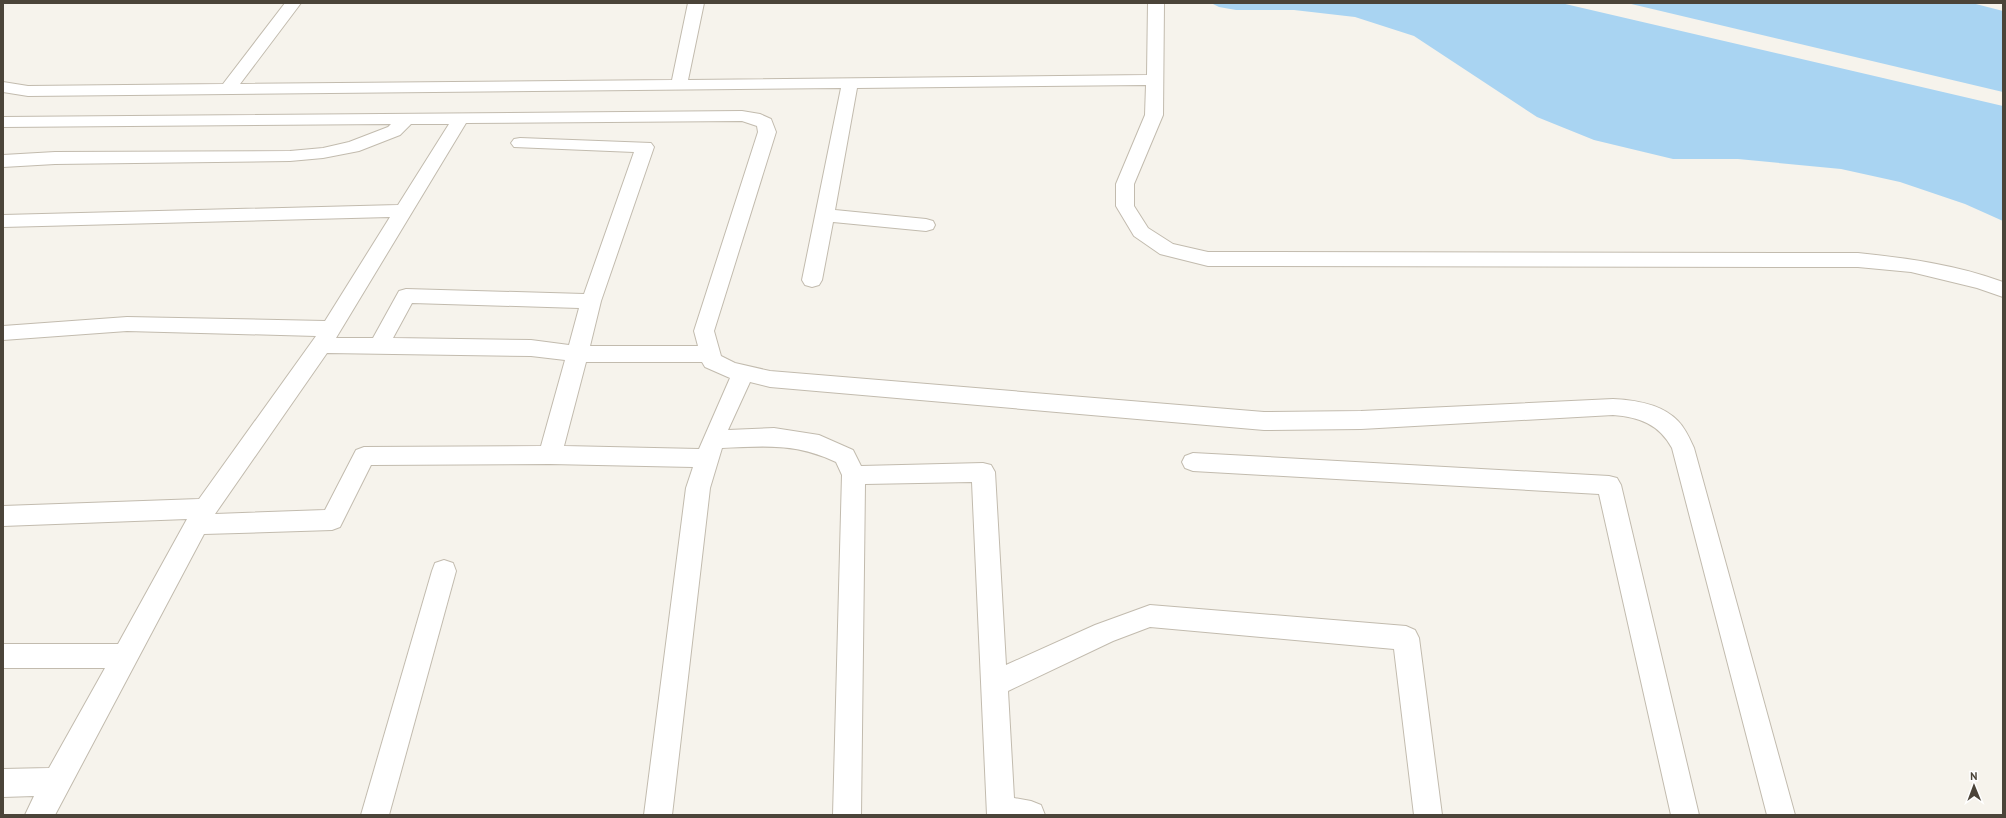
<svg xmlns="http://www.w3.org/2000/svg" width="2006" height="818" font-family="'PT Sans',sans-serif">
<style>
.water{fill:#a9d4f2}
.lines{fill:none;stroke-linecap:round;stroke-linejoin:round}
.minor-casing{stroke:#c2bbae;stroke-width:2}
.minor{fill:#fff;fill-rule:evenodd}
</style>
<rect width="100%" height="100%" fill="#f6f3ec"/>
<g class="water">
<polygon points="1211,3 1561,3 2003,106 2003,221 1965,204 1900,182 1841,169 1738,159 1673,159 1594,140 1537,117 1414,36 1355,17 1294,10 1236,10 1219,7"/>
<polygon points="1627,3 1972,3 2003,11 2003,92"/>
</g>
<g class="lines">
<defs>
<g id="minor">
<path d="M285,3H301L240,84L672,80L688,3H704L688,80L1147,75L1148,3H1164L1163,115L1134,184V206L1148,228L1173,244L1208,252L1858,253C1907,258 1957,265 2003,282V297L1977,288L1911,272L1858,267L1208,266L1160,254L1134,236L1116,206V184L1145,115L1146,85L857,88L835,210L926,219L933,221L935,225L933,229L926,231L833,222L822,280L819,285L812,287L805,285L802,280L841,88L28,96L3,92V82L28,86L223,84Z"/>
<path d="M742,111L760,114L771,119L776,132L714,331L721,356L735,363L770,371L1264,412L1361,411L1613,399C1635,400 1662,404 1678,421C1685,428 1690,439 1694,448L1795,815H1767L1672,448C1659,424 1639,417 1613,415L1361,429L1264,430L770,387L750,382L728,430L774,428L819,435L853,450L861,466L983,463L991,465L995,472L1006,665L1095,625L1150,605L1406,626L1415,630L1419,638L1442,815H1414L1394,649L1150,627L1113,641L1008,691L1014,798L1031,801L1041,805L1045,815H987L972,482L865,484L861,815H833L842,475L836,462C796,443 765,446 722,448L710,488L672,815H644L686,488L693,467L550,464L371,465L340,527L332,530L204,534L55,815H25L34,796L3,797V769L49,768L105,668H3V644H118L187,519L3,526V506L199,499L316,336L127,331L3,340V326L127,317L325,321L390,217L3,227V215L398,205L449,124H411L400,135L359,151L323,158L290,161L55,164L3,167V155L55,152L290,151L323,148L349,142L388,127L391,124L3,127V117ZM742,121L757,126L758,132L694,331L698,346H590L601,301L654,147L651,143L520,138L514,139L511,143L514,147L634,152L584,294L406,289L399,291L373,338H336L466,123ZM412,303L579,308L569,345L531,340L393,338ZM327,353L531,356L565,360L541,446L364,447L356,450L325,510L215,514ZM586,362H702L705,367L730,378L699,449L564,446Z"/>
<polygon points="1193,453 1609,476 1617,478 1621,485 1699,815 1671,815 1599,494 1193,471 1185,468 1182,462 1185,456"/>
<polygon points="444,560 453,563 456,571 389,815 361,815 432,571 435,563"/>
</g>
</defs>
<use href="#minor" class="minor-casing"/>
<use href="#minor" class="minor"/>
</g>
<rect width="2006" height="818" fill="none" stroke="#4b4439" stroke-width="8"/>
<g transform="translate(1974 786) rotate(359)" stroke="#ffffff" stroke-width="3" paint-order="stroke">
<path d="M0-3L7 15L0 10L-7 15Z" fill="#4b4439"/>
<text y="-6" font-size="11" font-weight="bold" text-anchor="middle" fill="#4b4439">N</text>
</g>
</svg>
